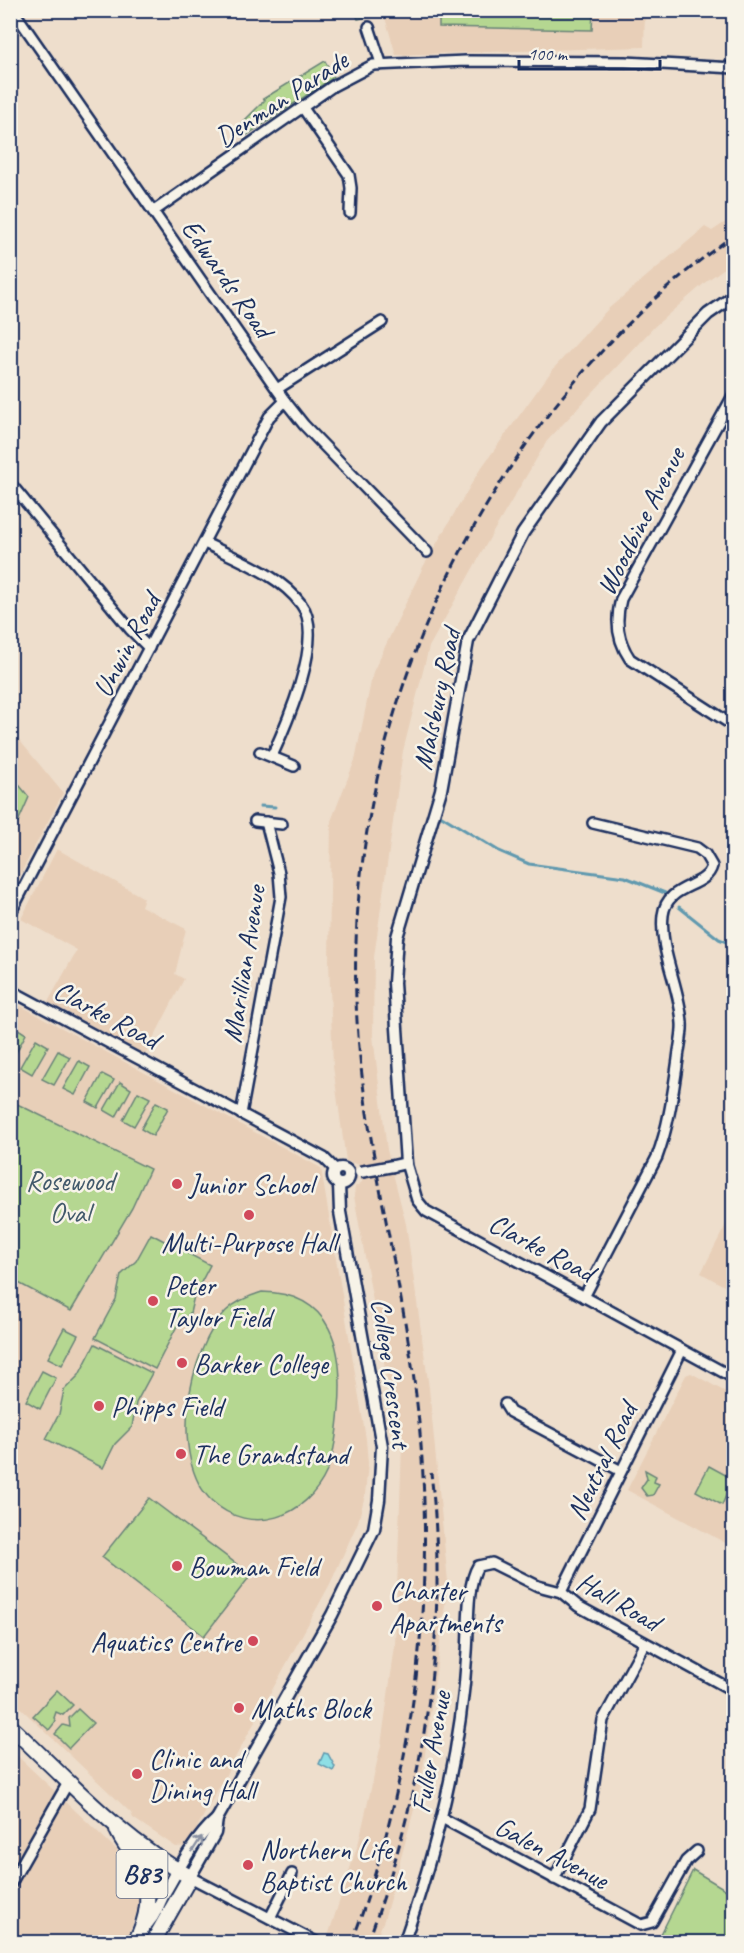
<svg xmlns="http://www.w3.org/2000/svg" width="744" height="1953" font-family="Caveat,sans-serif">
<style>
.built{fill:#e8cfb8}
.green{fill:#b5d791;stroke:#688378;stroke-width:1.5}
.water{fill:#8edfe5;stroke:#6099af;stroke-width:1.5}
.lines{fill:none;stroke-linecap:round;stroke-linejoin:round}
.stream{stroke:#6099af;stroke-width:3}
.minor-casing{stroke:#1b2f5e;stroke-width:14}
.tertiary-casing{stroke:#1b2f5e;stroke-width:15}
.primary-casing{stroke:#1b2f5e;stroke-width:18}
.minor{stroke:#f7f3e8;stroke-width:9}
.tertiary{stroke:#f7f3e8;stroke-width:10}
.primary{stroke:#f7f3e8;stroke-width:14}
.rail{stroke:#1b2f5e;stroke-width:3;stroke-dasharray:9 4.5;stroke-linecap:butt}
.tertiary-bridge-casing{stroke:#1b2f5e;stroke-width:15;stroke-linecap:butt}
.tertiary-bridge{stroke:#f7f3e8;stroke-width:10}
.oneway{stroke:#8991a3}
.poi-dot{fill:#d1495b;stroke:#f7f3e8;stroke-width:2}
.labels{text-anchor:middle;stroke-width:5;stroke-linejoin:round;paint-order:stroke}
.shield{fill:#f7f3e8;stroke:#5d6a87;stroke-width:1.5}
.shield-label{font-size:27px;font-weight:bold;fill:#1b2f5e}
.street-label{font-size:28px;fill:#1b2f5e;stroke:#f7f3e8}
.park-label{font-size:28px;fill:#42596b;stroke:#f7f3e8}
.poi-label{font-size:28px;fill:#1b2f5e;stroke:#f7f3e8;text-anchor:start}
</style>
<rect width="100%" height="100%" fill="#eedecc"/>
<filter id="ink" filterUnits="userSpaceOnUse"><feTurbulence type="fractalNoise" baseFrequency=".0167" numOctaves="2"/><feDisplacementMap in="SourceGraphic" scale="12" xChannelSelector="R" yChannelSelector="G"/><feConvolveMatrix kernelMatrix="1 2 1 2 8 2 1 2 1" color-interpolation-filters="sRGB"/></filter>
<g filter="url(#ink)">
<g class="built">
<polygon points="383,11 645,11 644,47 396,55"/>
<polygon points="733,217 733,262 708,280 655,326 547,441 492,534 429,647 403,751 374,957 373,1036 387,1150 406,1224 429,1388 448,1582 421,1784 384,1920 375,1942 326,1942 359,1841 381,1745 395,1646 402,1445 391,1401 354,1196 355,1187 362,1182 363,1166 346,1161 333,1066 329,962 331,821 355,760 373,672 423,567 479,471 553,369 608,309 705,227 712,231"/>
<polygon points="11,730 63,793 11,892"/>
<polygon points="57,849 144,898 141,906 186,929 175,974 184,979 145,1055 48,1002 77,950 21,919"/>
<polygon points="10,1000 321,1168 366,1439 368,1463 365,1495 358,1522 330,1584 187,1846 176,1847 133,1818 131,1813 11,1699"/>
<polygon points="733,1211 734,1291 733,1291 701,1273"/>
<polygon points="691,1373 733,1396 733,1547 627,1490 686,1375"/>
<polygon points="10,1749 118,1851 130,1866 139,1898 138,1909 126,1942 18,1942 11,1939"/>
</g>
<g class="green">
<polygon points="355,11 383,11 383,13 358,19"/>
<polygon points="439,11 593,11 592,30 439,27"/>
<polygon points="325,61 334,77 247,135 241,124 265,100 263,99"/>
<polygon points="11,775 29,797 11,838"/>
<polygon points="15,1027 26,1034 11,1062 11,1035"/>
<polygon points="36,1039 48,1046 32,1074 20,1067"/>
<polygon points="58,1051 70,1057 54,1085 42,1079"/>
<polygon points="79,1061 90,1067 75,1095 63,1089"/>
<polygon points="102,1074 114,1080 98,1108 87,1102"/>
<polygon points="120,1082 131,1089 116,1117 104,1110"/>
<polygon points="138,1092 150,1098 134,1126 123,1120"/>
<polygon points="11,1101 150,1169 132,1208 71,1311 11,1279"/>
<polygon points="156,1102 168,1108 153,1136 141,1129"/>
<polygon points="151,1234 210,1265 194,1296 190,1313 177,1326 155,1369 95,1338 116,1299 121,1275 136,1261"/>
<path d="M262,1292C333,1293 344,1349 339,1409C337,1430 335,1452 327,1471C306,1518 251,1537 212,1501C168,1460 188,1349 226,1311C236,1301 249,1296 262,1292Z"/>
<polygon points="64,1328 78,1335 62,1365 48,1358"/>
<polygon points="95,1344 152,1373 136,1403 132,1427 115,1444 103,1468 46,1439 59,1414 64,1390 79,1375"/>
<polygon points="42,1371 56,1378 40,1409 26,1401"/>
<polygon points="709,1466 733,1479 722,1505 696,1491"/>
<polygon points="645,1470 656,1476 654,1482 659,1484 653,1495 647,1496 641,1488 647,1479"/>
<polygon points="149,1498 251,1575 204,1636 102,1557"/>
<polygon points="57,1690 73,1705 63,1715 56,1712 54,1718 56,1721 49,1730 33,1716"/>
<polygon points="78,1709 93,1723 69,1748 55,1734 63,1725 70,1727 69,1718"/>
<polygon points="693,1870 733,1894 733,1942 657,1942"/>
</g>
<polygon class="water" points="324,1753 328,1754 335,1767 333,1771 319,1764"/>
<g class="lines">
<g class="stream">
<polyline points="260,806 275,807"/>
<polyline points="440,815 499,851 529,864 625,877 665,893"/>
<polyline points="679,907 719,939 734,945"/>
</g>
<defs>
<g id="minor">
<polyline points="13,10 285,401 304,425 427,552"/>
<polyline points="369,27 381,63"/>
<polyline points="303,108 349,175 351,188 350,213"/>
<polyline points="154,211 333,86 373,65 466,61 625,62 734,68"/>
<polyline points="277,389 382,322"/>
<path d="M734,394L621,599C615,621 617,640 630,659L734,726"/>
<polyline points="10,483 130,629 149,648"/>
<path d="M205,543C236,559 279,574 301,604C326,636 287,723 272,756"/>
<polyline points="260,752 294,766"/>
<polyline points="255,821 282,824"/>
<polyline points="10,914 269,417 285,401"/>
<polyline points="10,990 324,1158 336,1170"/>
<polyline points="241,1114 281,897 279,873 266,822"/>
<polyline points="406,1163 417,1200 426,1211 734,1378"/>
<path d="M584,1297L657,1157C669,1125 673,1093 678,1059C679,1047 683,1034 682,1023C680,987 659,951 663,915C667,883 706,889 712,866L705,854L697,848L593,823"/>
<polyline points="505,1404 510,1412 621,1471"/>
<polyline points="561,1592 682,1350"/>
<polyline points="442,1818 641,1925 652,1922 686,1861 697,1851"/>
<polyline points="190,1877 316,1942"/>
<polyline points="554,1879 590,1809 603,1720 645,1643"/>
<polyline points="10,1885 69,1781"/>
<polyline points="270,1918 292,1874"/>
<path d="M404,1942C437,1847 461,1752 467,1652C469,1629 466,1585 478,1566L492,1563L538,1586L561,1592L578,1606L734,1691"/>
</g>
<g id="tertiary">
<polyline points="393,1166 406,1163 394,983 397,937 441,790 468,641 523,533 601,422 708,314 734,296"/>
<circle cx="341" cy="1176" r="8"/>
<polyline points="190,1877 215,1833 217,1819 332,1615 374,1529 379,1500 382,1446 340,1212 339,1184"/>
<path d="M142,1929C156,1918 158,1904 167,1889C180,1866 197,1836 217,1819"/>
</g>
<g id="primary">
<path d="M10,1726C67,1779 121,1840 190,1877L153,1942"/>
<path d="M117,1830C123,1843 132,1853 139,1866C153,1890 148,1919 135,1942"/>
</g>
</defs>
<use href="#minor" class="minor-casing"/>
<use href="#tertiary" class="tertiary-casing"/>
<use href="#primary" class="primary-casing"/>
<use href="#minor" class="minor"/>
<use href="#tertiary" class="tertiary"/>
<use href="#primary" class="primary"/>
<g class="rail">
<path d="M352,1942C421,1757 441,1554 411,1359C394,1246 364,1135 357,1021C339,718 487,411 734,235"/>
<path d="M368,1942C423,1793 450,1632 431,1473"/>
</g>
<defs>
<polyline id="tertiary-bridge" points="360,1172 393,1166"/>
</defs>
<use href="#tertiary-bridge" class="tertiary-bridge-casing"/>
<use href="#tertiary-bridge" class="tertiary-bridge"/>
</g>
<defs><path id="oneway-shaft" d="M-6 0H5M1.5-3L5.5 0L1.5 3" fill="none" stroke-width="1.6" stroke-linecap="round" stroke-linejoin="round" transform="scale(1.5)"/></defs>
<use class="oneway" href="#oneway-shaft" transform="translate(197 1844) rotate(-57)"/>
</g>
<g class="poi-dot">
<circle cx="177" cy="1184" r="6"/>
<circle cx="249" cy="1215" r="6"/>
<circle cx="153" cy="1301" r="6"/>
<circle cx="182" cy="1363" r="6"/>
<circle cx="99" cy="1406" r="6"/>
<circle cx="181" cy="1454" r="6"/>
<circle cx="177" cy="1566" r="6"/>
<circle cx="377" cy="1606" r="6"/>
<circle cx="253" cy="1641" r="6"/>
<circle cx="239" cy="1708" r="6"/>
<circle cx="137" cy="1774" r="6"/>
<circle cx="248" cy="1865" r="6"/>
</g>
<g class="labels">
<rect class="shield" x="116.5" y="1850" width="51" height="48" rx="4.5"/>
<g class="shield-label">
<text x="142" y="1883">B83</text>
</g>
<g class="street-label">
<text transform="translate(281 98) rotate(-33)" y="10">Denman Parade</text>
<text transform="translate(228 278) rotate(55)" y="10">Edwards Road</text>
<text transform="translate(640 521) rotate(-63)" y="10">Woodbine Avenue</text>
<text transform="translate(126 645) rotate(-62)" y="10">Unwin Road</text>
<text transform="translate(436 699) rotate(-78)" y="10">Malsbury Road</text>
<text transform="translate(243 964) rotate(-81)" y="10">Marillian Avenue</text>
<text transform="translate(107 1014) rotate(28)" y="10">Clarke Road</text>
<text transform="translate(542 1247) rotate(28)" y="10">Clarke Road</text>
<text transform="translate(392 1373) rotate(82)" y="10">College Crescent</text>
<text transform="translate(601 1461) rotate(-64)" y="10">Neutral Road</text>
<text transform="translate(619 1601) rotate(30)" y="10">Hall Road</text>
<text transform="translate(430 1752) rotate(-80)" y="10">Fuller Avenue</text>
<text transform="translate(552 1852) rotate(28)" y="10">Galen Avenue</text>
</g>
<g class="park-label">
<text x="70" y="1190">Rosewood<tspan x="70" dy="32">Oval</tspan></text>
</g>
<g class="poi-label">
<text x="189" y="1194">Junior School</text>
<text x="249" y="1252" text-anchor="middle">Multi-Purpose Hall</text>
<text x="165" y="1295">Peter<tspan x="165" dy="32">Taylor Field</tspan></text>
<text x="194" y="1373">Barker College</text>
<text x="111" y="1416">Phipps Field</text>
<text x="193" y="1464">The Grandstand</text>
<text x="189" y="1576">Bowman Field</text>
<text x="389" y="1600">Charter<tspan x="389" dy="32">Apartments</tspan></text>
<text x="241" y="1651" text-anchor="end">Aquatics Centre</text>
<text x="251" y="1718">Maths Block</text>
<text x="149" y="1768">Clinic and<tspan x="149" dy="32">Dining Hall</tspan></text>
<text x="260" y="1859">Northern Life<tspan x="260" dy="32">Baptist Church</tspan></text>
</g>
</g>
<rect width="744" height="1953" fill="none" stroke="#f7f3e8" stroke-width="36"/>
<rect x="18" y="18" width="708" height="1917" fill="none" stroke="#1b2f5e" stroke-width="2" filter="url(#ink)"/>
<path d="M519 60v9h141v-9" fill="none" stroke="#1b2f5e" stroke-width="3"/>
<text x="528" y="60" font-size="18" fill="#1b2f5e" stroke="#f7f3e8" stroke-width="4.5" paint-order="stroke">100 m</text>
</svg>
